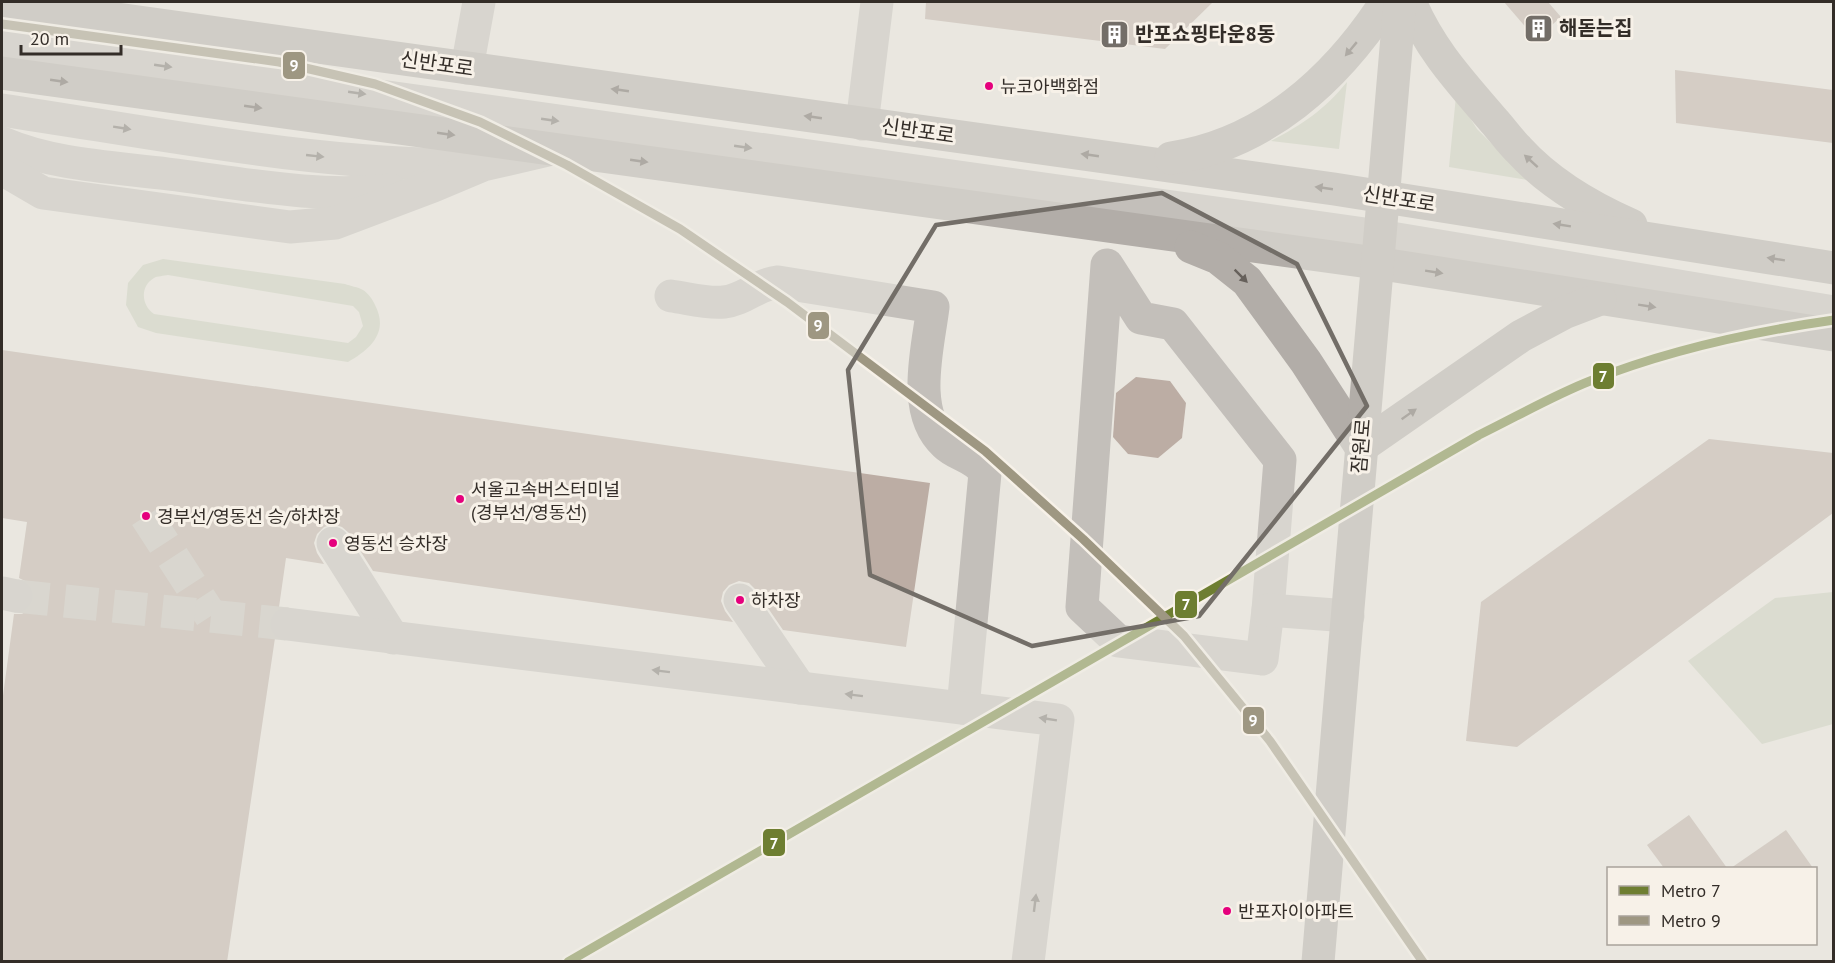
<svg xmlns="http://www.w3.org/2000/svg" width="1835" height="963" font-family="'PT Sans','Noto Sans KR',sans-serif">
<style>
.green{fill:#cacfbc;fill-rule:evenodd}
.building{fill:#bcada4}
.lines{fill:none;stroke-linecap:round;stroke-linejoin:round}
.minor-tunnel{stroke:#c5c2bb;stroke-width:33;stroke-dasharray:33 16;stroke-linecap:butt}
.minor{stroke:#c3bfba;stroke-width:33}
.major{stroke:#b2ada8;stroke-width:33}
.metro-1-casing{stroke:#f7f1e8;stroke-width:14}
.metro-2-casing{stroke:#f7f1e8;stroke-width:14}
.metro-1{stroke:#6e7e31;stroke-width:9}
.metro-2{stroke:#9e9782;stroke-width:9}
.oneway{fill:#66605b}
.oneway2{fill:#746f6a}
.marked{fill:none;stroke:#736e68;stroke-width:4.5;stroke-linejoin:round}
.bus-dot{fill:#e5007d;stroke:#f7f1e8;stroke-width:2}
.labels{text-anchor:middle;stroke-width:6;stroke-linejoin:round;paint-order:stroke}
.bus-label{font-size:18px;fill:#332d28;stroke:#f7f1e8;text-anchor:start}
.poi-label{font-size:20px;font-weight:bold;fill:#332d28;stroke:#f7f1e8;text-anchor:start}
.street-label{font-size:20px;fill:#332d28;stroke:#f7f1e8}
.line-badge{stroke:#f7f1e8;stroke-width:2}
.badge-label{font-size:16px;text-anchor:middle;font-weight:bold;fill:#fff}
</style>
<rect width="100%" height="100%" fill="#eae7e0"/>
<g class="green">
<path d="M1347,82L1339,149L1271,141C1303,124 1324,110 1347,82Z"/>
<polygon points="1456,96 1477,129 1528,180 1449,167"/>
<path d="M163,259L345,284C350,286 358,287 363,290C368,293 373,300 375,305C389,332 371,349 348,362L156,333L138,327L126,305L128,283L143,265ZM168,275L353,306L359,312L363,326L356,337L348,343L154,314C142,306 139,287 154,278C157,276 164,276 168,275Z"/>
<polygon points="1833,592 1833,724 1762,744 1688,661 1775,598"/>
</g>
<g class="building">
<polygon points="926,2 1213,2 1165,49 925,19"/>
<polygon points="1504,2 1548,2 1561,17 1536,39"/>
<polygon points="1675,70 1833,90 1833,143 1676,123"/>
<polygon points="2,350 930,483 906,647 783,630 755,589 749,583 739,581 729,585 723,592 721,601 725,611 733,622 373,571 349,533 342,527 333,524 324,527 317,534 314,543 317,553 324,564 286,558 279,607 272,613 269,621 270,631 275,638 227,962 2,962 2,703 14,614 22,614 29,609 34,599 34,591 29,583 19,578 27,522 2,518"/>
<polygon points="1136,377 1170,381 1186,403 1182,438 1158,458 1128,454 1113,437 1116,393"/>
<polygon points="1709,439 1833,453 1833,513 1517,747 1466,741 1481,602"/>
<polygon points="1689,815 1727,868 1664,868 1647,845"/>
<polygon points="1786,830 1813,868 1731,868"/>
</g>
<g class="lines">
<g class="minor-tunnel">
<polyline points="146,516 211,616"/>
<polyline points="16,596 287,624"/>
</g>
<g class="minor">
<polyline points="2,43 1379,236 1834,312"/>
<polyline points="467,68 479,2"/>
<path d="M2,110C156,133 313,165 470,165"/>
<polyline points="862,124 877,2"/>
<path d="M2,143C53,165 112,167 168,174C241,183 317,199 391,190"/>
<polyline points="2,169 43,193 290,227 335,223 433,186 483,165 548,150"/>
<polygon points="1107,265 1141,318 1173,324 1280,460 1268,610 1262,659 1118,641 1082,607"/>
<path d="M671,296C687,298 707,304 724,302C744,300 758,284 778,282L933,307C928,348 910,412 945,444C957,456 977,457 985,473L963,708"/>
<polyline points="333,543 393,638"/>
<polyline points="2,593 16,596"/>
<polyline points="740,600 800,688"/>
<polyline points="1268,610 1348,616"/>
<polyline points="287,624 1058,720 1028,962"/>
</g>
<g class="major">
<path d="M1410,2C1431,51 1460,81 1494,121C1502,130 1509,140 1518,149C1548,182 1590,207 1631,225"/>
<polyline points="2,3 1334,189 1834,268"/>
<polyline points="2,73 1376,263 1834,335"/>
<path d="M1171,158C1265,144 1336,79 1386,2"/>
<polyline points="1191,247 1218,258 1247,281 1306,362 1361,447"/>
<polyline points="1361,447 1521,336 1566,312 1600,299"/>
<path d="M1318,962C1346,642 1370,321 1400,2"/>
</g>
<defs>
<path id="metro-1" d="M568,962L1479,435C1516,417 1552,396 1590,381C1668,350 1750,332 1834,320"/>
<polyline id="metro-2" points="2,24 279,62 375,84 480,122 567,165 680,229 787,302 985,451 1083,539 1184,636 1270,741 1423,962"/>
</defs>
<use href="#metro-1" class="metro-1-casing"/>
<use href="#metro-2" class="metro-2-casing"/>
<use href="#metro-1" class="metro-1"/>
<use href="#metro-2" class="metro-2"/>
</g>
<defs><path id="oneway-solid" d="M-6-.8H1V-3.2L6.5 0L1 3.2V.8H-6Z" transform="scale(1.5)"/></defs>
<g class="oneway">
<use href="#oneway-solid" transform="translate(1351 49) rotate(130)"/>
<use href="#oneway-solid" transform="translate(59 81) rotate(8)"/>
<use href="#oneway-solid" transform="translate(620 90) rotate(-172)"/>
<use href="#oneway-solid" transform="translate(253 107) rotate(8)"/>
<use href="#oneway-solid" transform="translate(813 117) rotate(-172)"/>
<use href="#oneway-solid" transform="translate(446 134) rotate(8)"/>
<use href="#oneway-solid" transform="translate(1090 155) rotate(-172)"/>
<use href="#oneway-solid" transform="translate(639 161) rotate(8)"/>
<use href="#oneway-solid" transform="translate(1531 161) rotate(-138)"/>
<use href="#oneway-solid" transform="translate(1324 188) rotate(-172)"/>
<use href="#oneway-solid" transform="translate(1562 225) rotate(-171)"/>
<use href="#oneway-solid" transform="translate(1776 259) rotate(-171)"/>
<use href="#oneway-solid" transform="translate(1434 272) rotate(9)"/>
<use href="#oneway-solid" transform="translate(1241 276) rotate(45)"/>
<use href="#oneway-solid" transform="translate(1647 306) rotate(9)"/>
<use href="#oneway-solid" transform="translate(1409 414) rotate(-35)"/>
</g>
<g class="oneway2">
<use href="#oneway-solid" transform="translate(163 66) rotate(8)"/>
<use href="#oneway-solid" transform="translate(357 93) rotate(8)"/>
<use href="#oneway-solid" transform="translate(550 120) rotate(8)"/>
<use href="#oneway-solid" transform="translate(122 128) rotate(9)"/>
<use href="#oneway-solid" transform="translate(743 147) rotate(8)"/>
<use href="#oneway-solid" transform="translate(315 156) rotate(6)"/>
<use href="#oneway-solid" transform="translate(661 671) rotate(-173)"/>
<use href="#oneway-solid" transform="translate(854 695) rotate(-173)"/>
<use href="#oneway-solid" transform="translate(1048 719) rotate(-171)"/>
<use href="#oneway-solid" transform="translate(1035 903) rotate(-83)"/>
</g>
<path d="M0 0H1835V963H0ZM1162,193L1297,264L1367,406L1199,616L1032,646L870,575L848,370L936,225Z" fill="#eae7e0" fill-opacity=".55" fill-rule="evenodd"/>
<path class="marked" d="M1162,193L1297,264L1367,406L1199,616L1032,646L870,575L848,370L936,225Z"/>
<defs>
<symbol id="building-square" viewBox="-11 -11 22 22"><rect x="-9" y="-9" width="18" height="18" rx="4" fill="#736e68" stroke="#f7f1e8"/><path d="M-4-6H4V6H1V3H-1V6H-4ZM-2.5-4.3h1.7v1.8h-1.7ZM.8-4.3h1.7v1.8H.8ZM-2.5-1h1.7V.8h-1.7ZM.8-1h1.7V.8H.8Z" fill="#fff"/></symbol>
</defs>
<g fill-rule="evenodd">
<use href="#building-square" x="1522" y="12" width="33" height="33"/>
<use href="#building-square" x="1098" y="18" width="33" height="33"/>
</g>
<g class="bus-dot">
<circle cx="989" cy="86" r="5"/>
<circle cx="460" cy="499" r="5"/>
<circle cx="146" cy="516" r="5"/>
<circle cx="333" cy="543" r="5"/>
<circle cx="740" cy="600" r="5"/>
<circle cx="1227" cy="911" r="5"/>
</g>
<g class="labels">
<g class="bus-label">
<text x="1000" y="93">뉴코아백화점</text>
<text x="471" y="496">서울고속버스터미널<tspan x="471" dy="23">(경부선/영동선)</tspan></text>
<text x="157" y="523">경부선/영동선 승/하차장</text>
<text x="344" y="550">영동선 승차장</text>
<text x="751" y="607">하차장</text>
<text x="1238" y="918">반포자이아파트</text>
</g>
<g class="poi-label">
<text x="1559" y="35">해돋는집</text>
<text x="1135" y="41">반포쇼핑타운8동</text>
</g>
<g class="street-label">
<text transform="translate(437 64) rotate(8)" y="7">신반포로</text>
<text transform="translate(918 131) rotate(8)" y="7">신반포로</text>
<text transform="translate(1399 199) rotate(9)" y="7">신반포로</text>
<text transform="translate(1361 446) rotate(-85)" y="7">잠원로</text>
</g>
</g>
<g class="line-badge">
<rect x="282" y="51" width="24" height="29" rx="6" fill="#9e9782"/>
<rect x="807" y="311" width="23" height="29" rx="6" fill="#9e9782"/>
<rect x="1592" y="362" width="23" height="28" rx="6" fill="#6e7e31"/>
<rect x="1174" y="590" width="24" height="29" rx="6" fill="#6e7e31"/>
<rect x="1242" y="706" width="23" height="29" rx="6" fill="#9e9782"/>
<rect x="762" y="828" width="24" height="29" rx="6" fill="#6e7e31"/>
</g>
<g class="badge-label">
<text x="294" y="71">9</text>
<text x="818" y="331">9</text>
<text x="1603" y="382">7</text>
<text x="1186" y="610">7</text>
<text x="1253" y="726">9</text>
<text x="774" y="849">7</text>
</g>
<rect width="1835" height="963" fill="none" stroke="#332d28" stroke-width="6"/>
<rect x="1607" y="867" width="210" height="78" fill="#f7f1e8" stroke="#a9a39b" stroke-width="1.5"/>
<rect x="1619" y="886" width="30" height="9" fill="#6e7e31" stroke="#a9a39b" stroke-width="1.5"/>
<text x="1661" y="897" font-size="18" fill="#332d28">Metro 7</text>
<rect x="1619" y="916" width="30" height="9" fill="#9e9782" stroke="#a9a39b" stroke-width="1.5"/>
<text x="1661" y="927" font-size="18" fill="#332d28">Metro 9</text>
<path d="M21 45v9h100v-9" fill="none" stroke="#332d28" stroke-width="3"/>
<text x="30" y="45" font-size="18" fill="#332d28" stroke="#f7f1e8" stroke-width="4.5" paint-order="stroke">20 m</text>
</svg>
